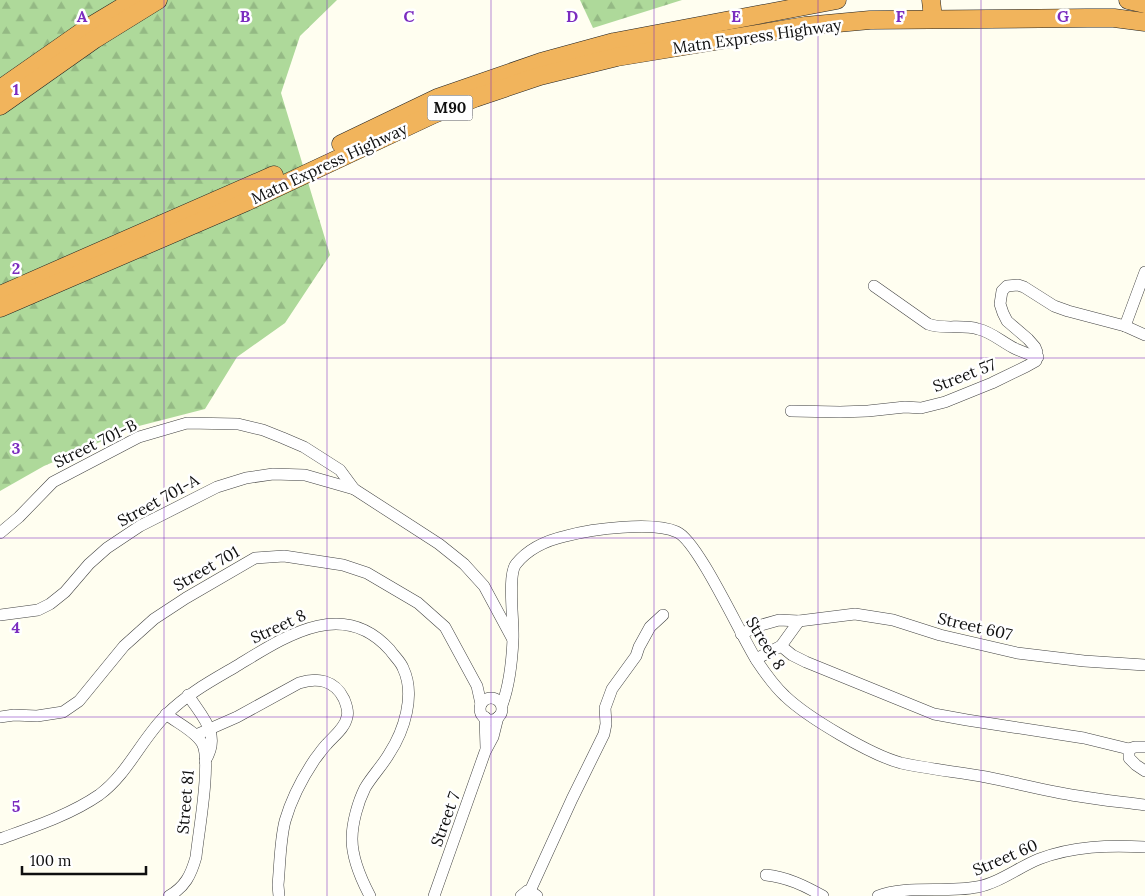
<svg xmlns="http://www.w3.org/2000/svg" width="1145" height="896" font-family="Lora,serif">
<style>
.forest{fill:url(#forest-firs)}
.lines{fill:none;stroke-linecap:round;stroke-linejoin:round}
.minor-casing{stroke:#424242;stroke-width:12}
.highway-casing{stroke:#202020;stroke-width:19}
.minor{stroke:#fff;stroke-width:11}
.highway{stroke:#f1b45c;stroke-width:18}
.grid{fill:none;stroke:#7b2cbf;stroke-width:1;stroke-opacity:0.55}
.labels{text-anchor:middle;stroke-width:5;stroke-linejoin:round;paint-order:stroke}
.shield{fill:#fff;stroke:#575757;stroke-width:1}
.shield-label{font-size:15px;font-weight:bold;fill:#0f0f0f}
.street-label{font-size:16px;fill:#0f0f0f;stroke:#fff}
.grid-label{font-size:16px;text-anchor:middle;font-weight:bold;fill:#7b2cbf;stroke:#fff;stroke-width:5;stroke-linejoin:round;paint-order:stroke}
</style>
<defs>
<pattern id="forest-firs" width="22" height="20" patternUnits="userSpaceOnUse" patternTransform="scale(1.25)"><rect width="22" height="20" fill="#aed99a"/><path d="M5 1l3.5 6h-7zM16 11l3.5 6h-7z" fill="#94b984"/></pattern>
</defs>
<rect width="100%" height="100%" fill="#fffef0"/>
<g class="forest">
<polygon points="0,0 337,0 300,36 281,93 330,255 285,323 237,357 205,409 135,427 44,466 0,491"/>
<polygon points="580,0 682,0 593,28"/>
</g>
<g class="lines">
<defs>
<g id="minor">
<path d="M874,286L928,324C944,330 961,324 978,329C992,332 1003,343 1016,349C1023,352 1030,355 1038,357"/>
<polyline points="1125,326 1145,272"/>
<polyline points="791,411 840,412 868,411 905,407 921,408 945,402 992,383 1027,366 1036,361 1037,352 1035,347 1028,339 1007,321 1003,313 1000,304 1002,291 1007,286 1018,285 1024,287 1054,306 1068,311 1125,326 1145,335"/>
<polyline points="0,533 19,517 53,482 139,437 187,423 238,424 263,430 283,438 304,447 340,470 354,489"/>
<polyline points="0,615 38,610 50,604 65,592 89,564 107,548 140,526 217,487 246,478 273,474 305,475 354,489 439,544 464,564 484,586 512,638"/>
<polyline points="741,634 758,626 779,620 799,621 855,614 893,620 940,635 1017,653 1084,661 1145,665"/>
<polyline points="781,646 792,655 806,662 934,714 967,720 1084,738 1129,749"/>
<polyline points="756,659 781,646 799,621"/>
<path d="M188,695C202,717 222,734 205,761"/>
<circle cx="491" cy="709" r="11"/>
<path d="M502,705C510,684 512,661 513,639C514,621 507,575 516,564C528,549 548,540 566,536C592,529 653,521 677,532C698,541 741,636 757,661C765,673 774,686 785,696C808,718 871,755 901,763C929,769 958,772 986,777C1016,783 1047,791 1078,796C1100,800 1123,802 1145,805"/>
<path d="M166,714C177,723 195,731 202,743C212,760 198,835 196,857C191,875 185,887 169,896"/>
<polyline points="0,717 14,715 37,716 63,712 79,701 124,646 154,619 186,598 255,558 284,556 343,565 367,573 418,603 445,627 477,686 481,704"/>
<polyline points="485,717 486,748"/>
<path d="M196,735L237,717L299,683C317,677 335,680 344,699C346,704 349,711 347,717C345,728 334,736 327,744C323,748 319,754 315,759C303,777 291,800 285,821C280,841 280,864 278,885L279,896"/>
<polyline points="1145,747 1135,747 1129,749 1129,758 1136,765 1145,771"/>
<path d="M0,839C33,827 70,815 99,795C128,774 142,738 167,714C187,694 211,681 235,667C283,638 342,596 390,650C394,656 401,662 403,668C416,695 404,731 389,754C382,766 372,776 365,788C358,802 352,823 352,839C352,859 361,879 370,896"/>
<path d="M766,875C787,877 805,886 823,896"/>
<polyline points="530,891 572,799 604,734 606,724 605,708 612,689 636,656 639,647 650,627 663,615"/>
<polyline points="434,896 485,752 493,737 498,717"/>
<polyline points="521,896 527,891 530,891 537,896"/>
<path d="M878,896C904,885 947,893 977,887C999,883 1019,867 1039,859C1073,846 1109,845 1145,847"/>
</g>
<g id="highway">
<polyline points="931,0 933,18"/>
<polyline points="1128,0 1145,4"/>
<polyline points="0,89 86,29 134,0"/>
<polyline points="0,106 95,39 158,0"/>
<polyline points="341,144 437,98 541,62 614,42 837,0"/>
<polyline points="0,295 274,175"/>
<polyline points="0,308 246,202 434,114 475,98 540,76 617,57 805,26 870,20 1087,18 1114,18 1145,22"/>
</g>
</defs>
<use href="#minor" class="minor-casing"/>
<use href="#highway" class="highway-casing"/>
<use href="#minor" class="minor"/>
<use href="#highway" class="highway"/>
</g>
<path class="grid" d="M164,0V896M327,0V896M491,0V896M654,0V896M818,0V896M981,0V896M0,179H1145M0,358H1145M0,538H1145M0,717H1145"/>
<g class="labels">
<rect class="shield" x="427.5" y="95.5" width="45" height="25" rx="4"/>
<g class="shield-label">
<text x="450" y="113">M90</text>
</g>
<g class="street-label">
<text transform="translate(757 36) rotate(-8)" y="6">Matn Express Highway</text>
<text transform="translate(329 163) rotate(-25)" y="6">Matn Express Highway</text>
<text transform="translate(964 375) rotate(-21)" y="6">Street 57</text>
<text transform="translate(95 443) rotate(-26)" y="6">Street 701-B</text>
<text transform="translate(158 500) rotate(-29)" y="6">Street 701-A</text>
<text transform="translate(206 568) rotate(-30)" y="6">Street 701</text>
<text transform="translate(278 626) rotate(-25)" y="6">Street 8</text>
<text transform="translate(975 626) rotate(13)" y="6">Street 607</text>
<text transform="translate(766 643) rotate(58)" y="6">Street 8</text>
<text transform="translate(185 802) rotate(-85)" y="6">Street 81</text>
<text transform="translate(445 819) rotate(-70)" y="6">Street 7</text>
<text transform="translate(1005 857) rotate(-23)" y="6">Street 60</text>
</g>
</g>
<g class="grid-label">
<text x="82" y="22">A</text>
<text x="245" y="22">B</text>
<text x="409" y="22">C</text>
<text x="572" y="22">D</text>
<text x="736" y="22">E</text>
<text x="900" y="22">F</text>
<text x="1063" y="22">G</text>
<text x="16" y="95">1</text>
<text x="16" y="274">2</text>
<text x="16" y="454">3</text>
<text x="16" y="633">4</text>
<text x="16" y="812">5</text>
</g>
<path d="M22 866v8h124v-8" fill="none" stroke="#0f0f0f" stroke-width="2.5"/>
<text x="30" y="866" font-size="15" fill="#0f0f0f" stroke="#ffffff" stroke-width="4" paint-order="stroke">100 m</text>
</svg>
